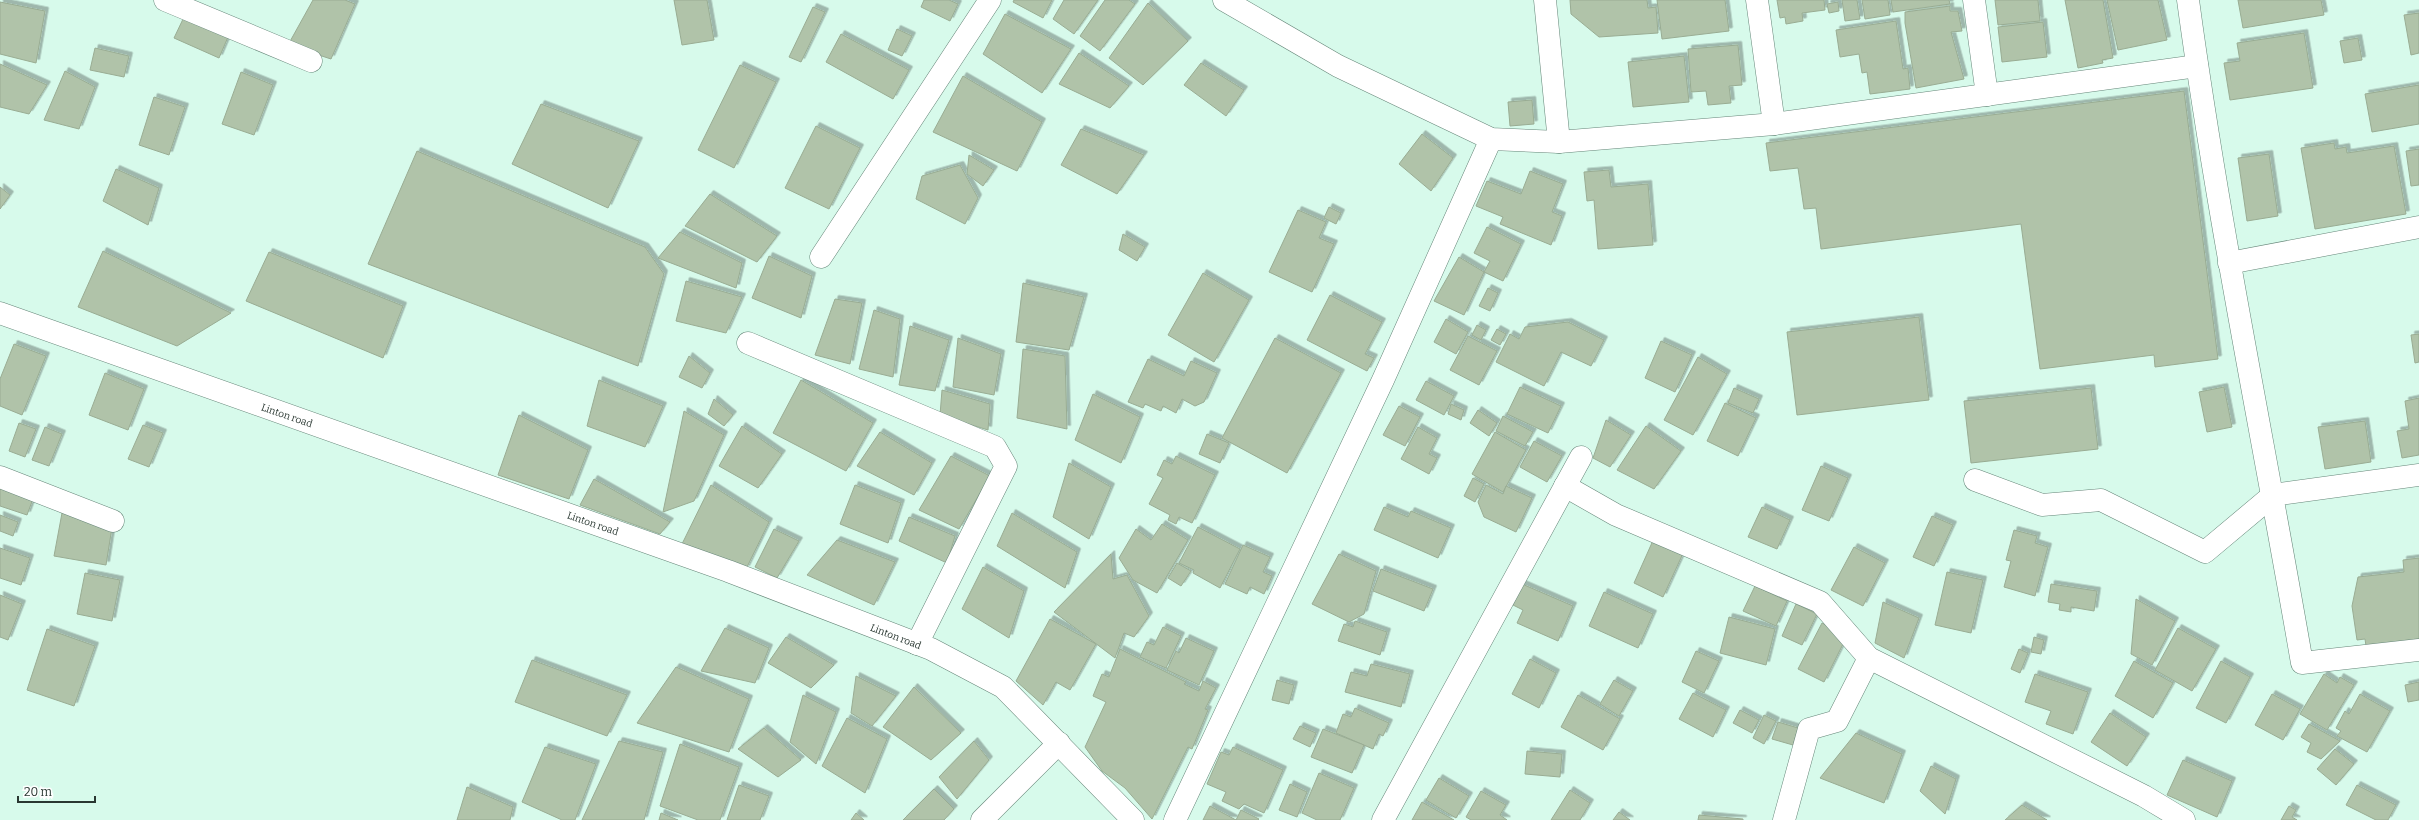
<svg xmlns="http://www.w3.org/2000/svg" width="2419" height="820" font-family="Bitter,serif">
<style>
.building{fill:#b0c3a9;stroke:#99ac93;filter:url(#shadow)}
.lines{fill:none;stroke-linecap:round;stroke-linejoin:round}
.minor-casing{stroke:#668679;stroke-width:23}
.minor{stroke:#fff;stroke-width:22}
.labels{text-anchor:middle;stroke-width:3;stroke-linejoin:round;paint-order:stroke}
.street-label{font-size:10px;fill:#293731;stroke:#fff}
</style>
<defs>
<filter id="shadow"><feDropShadow dx="3.5" dy="-3.5" stdDeviation="0" flood-color="#0004"/></filter>
</defs>
<rect width="100%" height="100%" fill="#d7faeb"/>
<g class="building">
<polygon points="313,0 345,0 355,4 331,59 288,45"/>
<polygon points="674,0 707,0 714,40 682,45"/>
<polygon points="924,0 949,0 958,4 950,21 921,7"/>
<polygon points="1014,0 1052,0 1043,18 1013,2"/>
<polygon points="1064,0 1098,0 1074,34 1053,19"/>
<polygon points="1105,0 1129,0 1135,4 1100,51 1080,36"/>
<polygon points="1570,0 1647,0 1648,8 1656,7 1658,33 1599,37 1571,14"/>
<polygon points="1657,0 1725,0 1729,31 1662,39"/>
<polygon points="1777,0 1824,0 1825,10 1802,13 1803,21 1786,24 1785,17 1780,18"/>
<polygon points="1842,0 1857,0 1860,19 1845,21"/>
<polygon points="1862,0 1888,0 1890,15 1865,19"/>
<polygon points="1891,0 1949,0 1950,4 1893,12"/>
<polygon points="1995,0 2038,0 2040,21 1998,25"/>
<polygon points="2065,0 2103,0 2113,58 2102,60 2103,63 2078,68"/>
<polygon points="2107,0 2158,0 2167,40 2118,50"/>
<polygon points="2238,0 2321,0 2324,15 2243,28"/>
<polygon points="0,2 45,11 36,63 0,54"/>
<polygon points="1838,2 1839,11 1829,13 1827,4"/>
<polygon points="1148,3 1188,41 1143,85 1109,58"/>
<polygon points="1950,6 1950,11 1958,11 1962,31 1951,32 1964,79 1916,88 1905,23 1905,12"/>
<polygon points="813,7 825,12 801,62 789,57"/>
<polygon points="2419,13 2419,53 2411,55 2404,15"/>
<polygon points="1005,14 1071,49 1042,93 983,54"/>
<polygon points="184,17 228,37 219,58 174,38"/>
<polygon points="1896,21 1903,69 1908,68 1910,89 1870,94 1867,72 1862,73 1859,54 1840,57 1836,30"/>
<polygon points="2043,22 2047,57 2002,62 1998,27"/>
<polygon points="897,29 912,36 902,56 888,50"/>
<polygon points="2304,33 2313,88 2230,100 2224,63 2240,61 2237,43"/>
<polygon points="841,34 909,70 893,99 826,62"/>
<polygon points="2358,38 2362,60 2344,63 2340,41"/>
<polygon points="1738,45 1742,85 1729,86 1731,103 1708,105 1706,91 1691,92 1688,49"/>
<polygon points="95,48 129,56 124,77 90,70"/>
<polygon points="1079,53 1129,86 1110,108 1059,84"/>
<polygon points="1684,56 1689,102 1633,107 1628,62"/>
<polygon points="1201,63 1244,90 1226,116 1184,85"/>
<polygon points="0,64 47,85 29,114 0,107"/>
<polygon points="740,65 776,82 734,168 698,150"/>
<polygon points="65,71 95,87 79,129 44,120"/>
<polygon points="241,72 273,85 254,135 222,124"/>
<polygon points="963,76 1042,122 1017,171 933,132"/>
<polygon points="2419,85 2419,124 2372,132 2365,94"/>
<polygon points="2184,91 2218,359 2155,367 2154,355 2040,369 2021,224 1821,249 1816,208 1804,209 1798,168 1770,171 1766,143"/>
<polygon points="154,97 185,107 169,155 139,145"/>
<polygon points="1532,100 1534,124 1510,126 1508,102"/>
<polygon points="541,104 639,141 608,208 512,164"/>
<polygon points="816,126 860,148 829,209 785,188"/>
<polygon points="1081,129 1144,155 1117,194 1061,165"/>
<polygon points="1422,134 1453,158 1431,191 1399,164"/>
<polygon points="2334,143 2335,149 2346,147 2347,153 2394,146 2406,214 2315,229 2301,148"/>
<polygon points="2419,149 2419,185 2411,186 2406,151"/>
<polygon points="417,151 645,247 664,274 638,366 368,264"/>
<polygon points="2269,154 2278,216 2247,221 2238,158"/>
<polygon points="969,155 994,170 983,186 967,174"/>
<polygon points="960,165 978,198 965,224 916,199 922,176"/>
<polygon points="116,169 159,188 148,225 103,201"/>
<polygon points="1609,170 1611,187 1648,184 1653,245 1598,249 1594,200 1587,201 1584,172"/>
<polygon points="1530,171 1563,184 1552,212 1562,216 1551,245 1500,224 1503,217 1476,206 1487,181 1521,194"/>
<polygon points="0,187 10,195 0,209"/>
<polygon points="710,194 777,236 757,262 685,226"/>
<polygon points="1329,207 1341,213 1336,224 1324,218"/>
<polygon points="1298,210 1326,222 1319,238 1334,244 1312,292 1269,272"/>
<polygon points="1487,227 1521,244 1503,281 1484,272 1490,261 1474,253"/>
<polygon points="680,232 742,263 736,288 658,258"/>
<polygon points="1123,234 1145,247 1137,261 1119,250"/>
<polygon points="103,251 231,313 177,346 78,307"/>
<polygon points="269,252 403,306 383,358 246,301"/>
<polygon points="769,256 812,276 801,318 752,298"/>
<polygon points="1459,257 1484,272 1464,315 1434,301"/>
<polygon points="1203,273 1249,300 1214,362 1168,335"/>
<polygon points="686,281 742,297 726,333 676,321"/>
<polygon points="1023,283 1084,297 1069,350 1016,342"/>
<polygon points="1488,288 1498,293 1490,311 1479,306"/>
<polygon points="1330,295 1382,322 1365,354 1374,358 1367,371 1307,340"/>
<polygon points="835,299 862,303 850,364 815,355"/>
<polygon points="874,310 900,319 893,377 859,369"/>
<polygon points="1919,317 1929,400 1797,415 1787,332"/>
<polygon points="1446,319 1468,332 1456,354 1434,342"/>
<polygon points="1568,322 1604,340 1591,366 1561,352 1544,386 1496,362 1510,334 1519,339 1525,327"/>
<polygon points="1477,325 1486,330 1481,340 1472,335"/>
<polygon points="910,326 949,340 935,391 899,385"/>
<polygon points="1497,329 1506,334 1500,345 1491,340"/>
<polygon points="2419,334 2419,362 2415,363 2411,335"/>
<polygon points="1468,336 1497,351 1479,385 1450,370"/>
<polygon points="958,338 1001,354 994,395 953,387"/>
<polygon points="1275,338 1341,373 1287,473 1222,438"/>
<polygon points="1661,341 1692,355 1675,392 1645,378"/>
<polygon points="14,344 46,356 22,415 0,406 0,379"/>
<polygon points="1023,349 1065,356 1067,429 1017,418"/>
<polygon points="689,356 710,373 702,388 679,377"/>
<polygon points="1698,357 1727,374 1693,435 1664,420"/>
<polygon points="1148,359 1184,376 1191,361 1217,373 1204,402 1195,406 1182,399 1176,413 1163,406 1161,411 1145,404 1143,408 1128,402"/>
<polygon points="105,373 144,389 128,430 89,415"/>
<polygon points="599,380 663,406 645,447 587,426"/>
<polygon points="801,380 873,423 846,471 773,433"/>
<polygon points="1426,381 1454,396 1444,415 1416,400"/>
<polygon points="1520,387 1561,406 1548,433 1507,414"/>
<polygon points="2224,387 2232,427 2207,432 2199,392"/>
<polygon points="1734,388 1759,399 1753,413 1728,403"/>
<polygon points="2091,388 2098,449 1971,463 1964,401"/>
<polygon points="942,390 990,404 988,430 940,415"/>
<polygon points="1093,394 1140,417 1121,463 1075,440"/>
<polygon points="2419,398 2419,455 2402,458 2397,431 2409,429 2405,401"/>
<polygon points="714,399 733,415 724,426 708,414"/>
<polygon points="1725,403 1756,418 1738,456 1707,441"/>
<polygon points="1451,404 1464,410 1461,420 1448,414"/>
<polygon points="1399,406 1420,417 1405,446 1383,435"/>
<polygon points="1478,410 1497,423 1489,436 1470,423"/>
<polygon points="684,411 724,435 694,501 663,512"/>
<polygon points="519,415 588,450 569,499 498,475"/>
<polygon points="1503,416 1533,432 1525,446 1496,431"/>
<polygon points="1606,420 1631,435 1610,467 1593,458"/>
<polygon points="2365,421 2371,462 2325,469 2318,427"/>
<polygon points="19,423 36,429 25,457 9,451"/>
<polygon points="143,425 163,433 149,467 128,459"/>
<polygon points="742,426 782,454 758,488 719,466"/>
<polygon points="1646,426 1681,451 1654,489 1617,470"/>
<polygon points="45,427 62,434 49,466 32,460"/>
<polygon points="1418,427 1437,438 1429,454 1437,458 1429,474 1401,459"/>
<polygon points="880,432 932,463 914,495 857,466"/>
<polygon points="1495,432 1526,450 1503,492 1472,474"/>
<polygon points="1207,434 1229,443 1220,463 1199,454"/>
<polygon points="1534,441 1562,456 1547,482 1520,467"/>
<polygon points="951,456 990,476 959,529 919,510"/>
<polygon points="1176,456 1215,475 1192,523 1179,517 1176,524 1168,520 1170,515 1149,504 1163,478 1157,475 1164,460 1172,464"/>
<polygon points="1069,463 1111,487 1089,539 1053,517"/>
<polygon points="1821,466 1848,478 1829,521 1802,510"/>
<polygon points="1473,478 1484,484 1475,502 1464,496"/>
<polygon points="594,479 670,522 660,534 580,505"/>
<polygon points="0,483 34,496 27,515 0,506"/>
<polygon points="711,485 769,522 746,569 682,544"/>
<polygon points="855,485 901,503 888,543 840,524"/>
<polygon points="1486,485 1503,494 1506,486 1532,498 1516,532 1484,517 1478,502"/>
<polygon points="1384,507 1408,517 1411,511 1451,528 1438,558 1374,530"/>
<polygon points="1762,507 1790,520 1777,549 1748,537"/>
<polygon points="62,513 113,521 106,565 54,556"/>
<polygon points="1012,513 1077,552 1065,588 997,546"/>
<polygon points="0,515 18,522 13,536 0,531"/>
<polygon points="1932,516 1953,525 1934,566 1913,557"/>
<polygon points="909,517 955,536 947,563 899,541"/>
<polygon points="1162,524 1188,540 1157,593 1133,580 1119,558 1136,529 1151,540"/>
<polygon points="1198,527 1240,549 1220,588 1193,573 1194,570 1179,563"/>
<polygon points="774,529 799,541 777,578 755,567"/>
<polygon points="2014,530 2037,536 2035,543 2048,547 2035,596 2004,587 2011,561 2006,560"/>
<polygon points="1655,536 1685,549 1663,597 1634,583"/>
<polygon points="837,540 895,562 874,605 807,575"/>
<polygon points="1243,545 1270,557 1263,572 1272,576 1264,594 1250,587 1247,594 1225,584"/>
<polygon points="1854,547 1885,563 1863,606 1831,590"/>
<polygon points="0,548 30,558 21,585 0,578"/>
<polygon points="1111,554 1113,579 1127,575 1149,616 1134,637 1124,633 1115,658 1054,612"/>
<polygon points="1339,554 1376,571 1364,614 1349,622 1312,604"/>
<polygon points="2419,558 2419,646 2367,653 2365,639 2357,640 2352,606 2358,577 2404,572 2403,560"/>
<polygon points="1177,563 1191,571 1181,586 1168,578"/>
<polygon points="983,567 1024,591 1009,638 962,609"/>
<polygon points="1381,569 1433,589 1424,611 1373,591"/>
<polygon points="1947,572 1983,580 1971,633 1935,625"/>
<polygon points="85,573 120,580 112,621 77,614"/>
<polygon points="1522,584 1573,606 1558,641 1517,623 1523,610 1513,605"/>
<polygon points="2051,584 2097,591 2094,611 2071,607 2071,612 2059,610 2060,604 2048,602"/>
<polygon points="1755,586 1787,601 1776,626 1743,611"/>
<polygon points="1604,592 1653,614 1638,648 1589,626"/>
<polygon points="0,595 22,604 8,640 0,637"/>
<polygon points="2136,599 2175,621 2152,665 2131,654"/>
<polygon points="1883,602 1919,618 1904,658 1875,643"/>
<polygon points="1796,604 1817,614 1802,645 1782,636"/>
<polygon points="1729,617 1775,629 1766,665 1720,653"/>
<polygon points="1050,619 1096,644 1070,690 1056,682 1043,705 1016,681"/>
<polygon points="1355,621 1387,632 1380,655 1338,641 1344,624 1353,627"/>
<polygon points="1822,623 1847,636 1824,682 1798,669"/>
<polygon points="1163,627 1181,636 1166,668 1140,657 1147,642 1154,645"/>
<polygon points="725,628 769,648 755,683 701,671"/>
<polygon points="2178,628 2216,649 2192,691 2155,670"/>
<polygon points="47,629 95,646 74,706 27,690"/>
<polygon points="786,637 834,665 811,688 768,663"/>
<polygon points="2034,637 2044,640 2041,654 2031,652"/>
<polygon points="1186,638 1214,651 1199,685 1167,670 1176,651 1179,653"/>
<polygon points="1120,649 1186,682 1184,684 1199,691 1203,681 1216,688 1205,709 1208,710 1192,749 1188,747 1152,819 1125,788 1102,771 1085,747 1106,702 1093,696 1102,674 1109,677"/>
<polygon points="2019,649 2028,653 2020,673 2011,669"/>
<polygon points="1696,651 1719,661 1704,693 1682,682"/>
<polygon points="1530,659 1556,673 1539,708 1512,694"/>
<polygon points="532,660 627,695 607,736 515,702"/>
<polygon points="2134,661 2173,683 2153,718 2115,696"/>
<polygon points="2221,661 2250,677 2226,723 2196,708"/>
<polygon points="1371,664 1410,674 1401,707 1345,692 1351,672 1367,676"/>
<polygon points="676,667 749,699 729,752 637,723"/>
<polygon points="2035,674 2088,692 2073,734 2046,724 2051,711 2025,702"/>
<polygon points="2324,674 2337,683 2340,677 2354,685 2327,730 2300,714"/>
<polygon points="856,676 896,696 872,726 851,713"/>
<polygon points="1277,680 1294,685 1289,704 1272,700"/>
<polygon points="1614,680 1633,691 1619,716 1600,704"/>
<polygon points="2419,682 2419,700 2408,702 2405,685"/>
<polygon points="914,687 961,733 931,760 883,727"/>
<polygon points="1693,693 1726,710 1713,737 1679,719"/>
<polygon points="2272,694 2300,709 2283,740 2255,725"/>
<polygon points="2360,694 2390,711 2367,752 2337,736 2341,731 2336,728 2345,711 2349,714"/>
<polygon points="803,695 836,712 816,764 790,742"/>
<polygon points="1578,695 1620,719 1603,750 1561,727"/>
<polygon points="1355,708 1389,723 1383,736 1379,734 1373,749 1336,733 1343,714 1351,717"/>
<polygon points="1740,710 1759,720 1752,733 1733,723"/>
<polygon points="2110,713 2146,737 2127,766 2091,742"/>
<polygon points="1764,715 1776,721 1764,744 1753,738"/>
<polygon points="847,718 887,739 865,793 822,766"/>
<polygon points="1778,722 1798,728 1793,745 1772,739"/>
<polygon points="2309,724 2340,741 2321,759 2307,752 2311,743 2301,737"/>
<polygon points="1300,726 1316,733 1310,747 1293,739"/>
<polygon points="764,728 801,760 778,777 738,749"/>
<polygon points="1323,729 1364,745 1352,773 1311,757"/>
<polygon points="1856,733 1902,754 1884,803 1820,778"/>
<polygon points="619,741 663,752 644,820 582,820"/>
<polygon points="974,741 989,760 957,799 939,777"/>
<polygon points="680,744 739,767 720,820 698,820 660,806"/>
<polygon points="545,747 596,764 575,820 562,820 522,802"/>
<polygon points="1233,747 1283,770 1264,813 1244,804 1239,809 1222,801 1226,792 1207,784 1221,752 1229,755"/>
<polygon points="2335,749 2354,764 2336,785 2317,769"/>
<polygon points="1527,751 1562,754 1560,777 1525,774"/>
<polygon points="2183,760 2232,781 2217,817 2167,795"/>
<polygon points="1931,766 1956,779 1945,814 1920,791"/>
<polygon points="1319,773 1354,788 1340,820 1317,820 1302,813"/>
<polygon points="1439,778 1469,796 1456,818 1426,800"/>
<polygon points="1290,784 1307,792 1297,817 1279,810"/>
<polygon points="739,785 769,796 760,820 727,820"/>
<polygon points="2357,785 2396,805 2388,820 2376,820 2346,805"/>
<polygon points="467,787 513,807 510,820 457,820"/>
<polygon points="934,789 954,809 944,820 903,820"/>
<polygon points="1570,790 1590,803 1580,820 1551,820"/>
<polygon points="1481,791 1506,805 1500,815 1507,820 1471,820 1466,817"/>
<polygon points="1422,802 1454,820 1412,820"/>
<polygon points="2022,805 2047,820 2005,820"/>
<polygon points="1210,806 1236,820 1241,810 1259,819 1258,820 1203,820"/>
<polygon points="2289,806 2296,810 2292,817 2297,820 2281,820"/>
<polygon points="1619,812 1630,820 1613,820"/>
<polygon points="661,813 678,820 659,820"/>
<polygon points="856,813 864,820 851,820"/>
<polygon points="1699,815 1743,819 1743,820 1698,820"/>
</g>
<g class="lines">
<defs>
<g id="minor">
<polyline points="165,0 311,61"/>
<polyline points="1224,0 1338,66 1491,139 1559,142 1774,124 2197,66"/>
<polyline points="1545,0 1559,142"/>
<polyline points="1757,0 1774,124"/>
<polyline points="1974,0 1987,95"/>
<path d="M2188,0C2218,222 2264,442 2302,663L2419,650"/>
<polyline points="821,257 990,0"/>
<polyline points="2229,263 2419,227"/>
<polyline points="0,313 728,571 931,649 1003,687 1133,820"/>
<polyline points="748,343 995,447 1006,466 917,644"/>
<polyline points="0,477 113,521"/>
<polyline points="1975,480 2042,505 2101,500 2205,552 2273,495 2419,475"/>
<polyline points="1565,486 1616,515 1820,602 1869,658 2144,796 2184,820"/>
<polyline points="982,820 1059,743"/>
<polyline points="1175,820 1383,380 1491,139"/>
<polyline points="1383,820 1581,457"/>
<polyline points="1784,820 1809,729 1837,721 1869,658"/>
</g>
</defs>
<use href="#minor" class="minor-casing"/>
<use href="#minor" class="minor"/>
</g>
<g class="labels">
<g class="street-label">
<text transform="translate(287 415) rotate(19)" y="4">Linton road</text>
<text transform="translate(593 523) rotate(19)" y="4">Linton road</text>
<text transform="translate(896 636) rotate(21)" y="4">Linton road</text>
</g>
</g>
<path d="M18 796v6h77v-6" fill="none" stroke="#293731" stroke-width="2"/>
<text x="24" y="796" font-size="12" fill="#293731" stroke="#ffffff" stroke-width="3" paint-order="stroke">20 m</text>
</svg>
